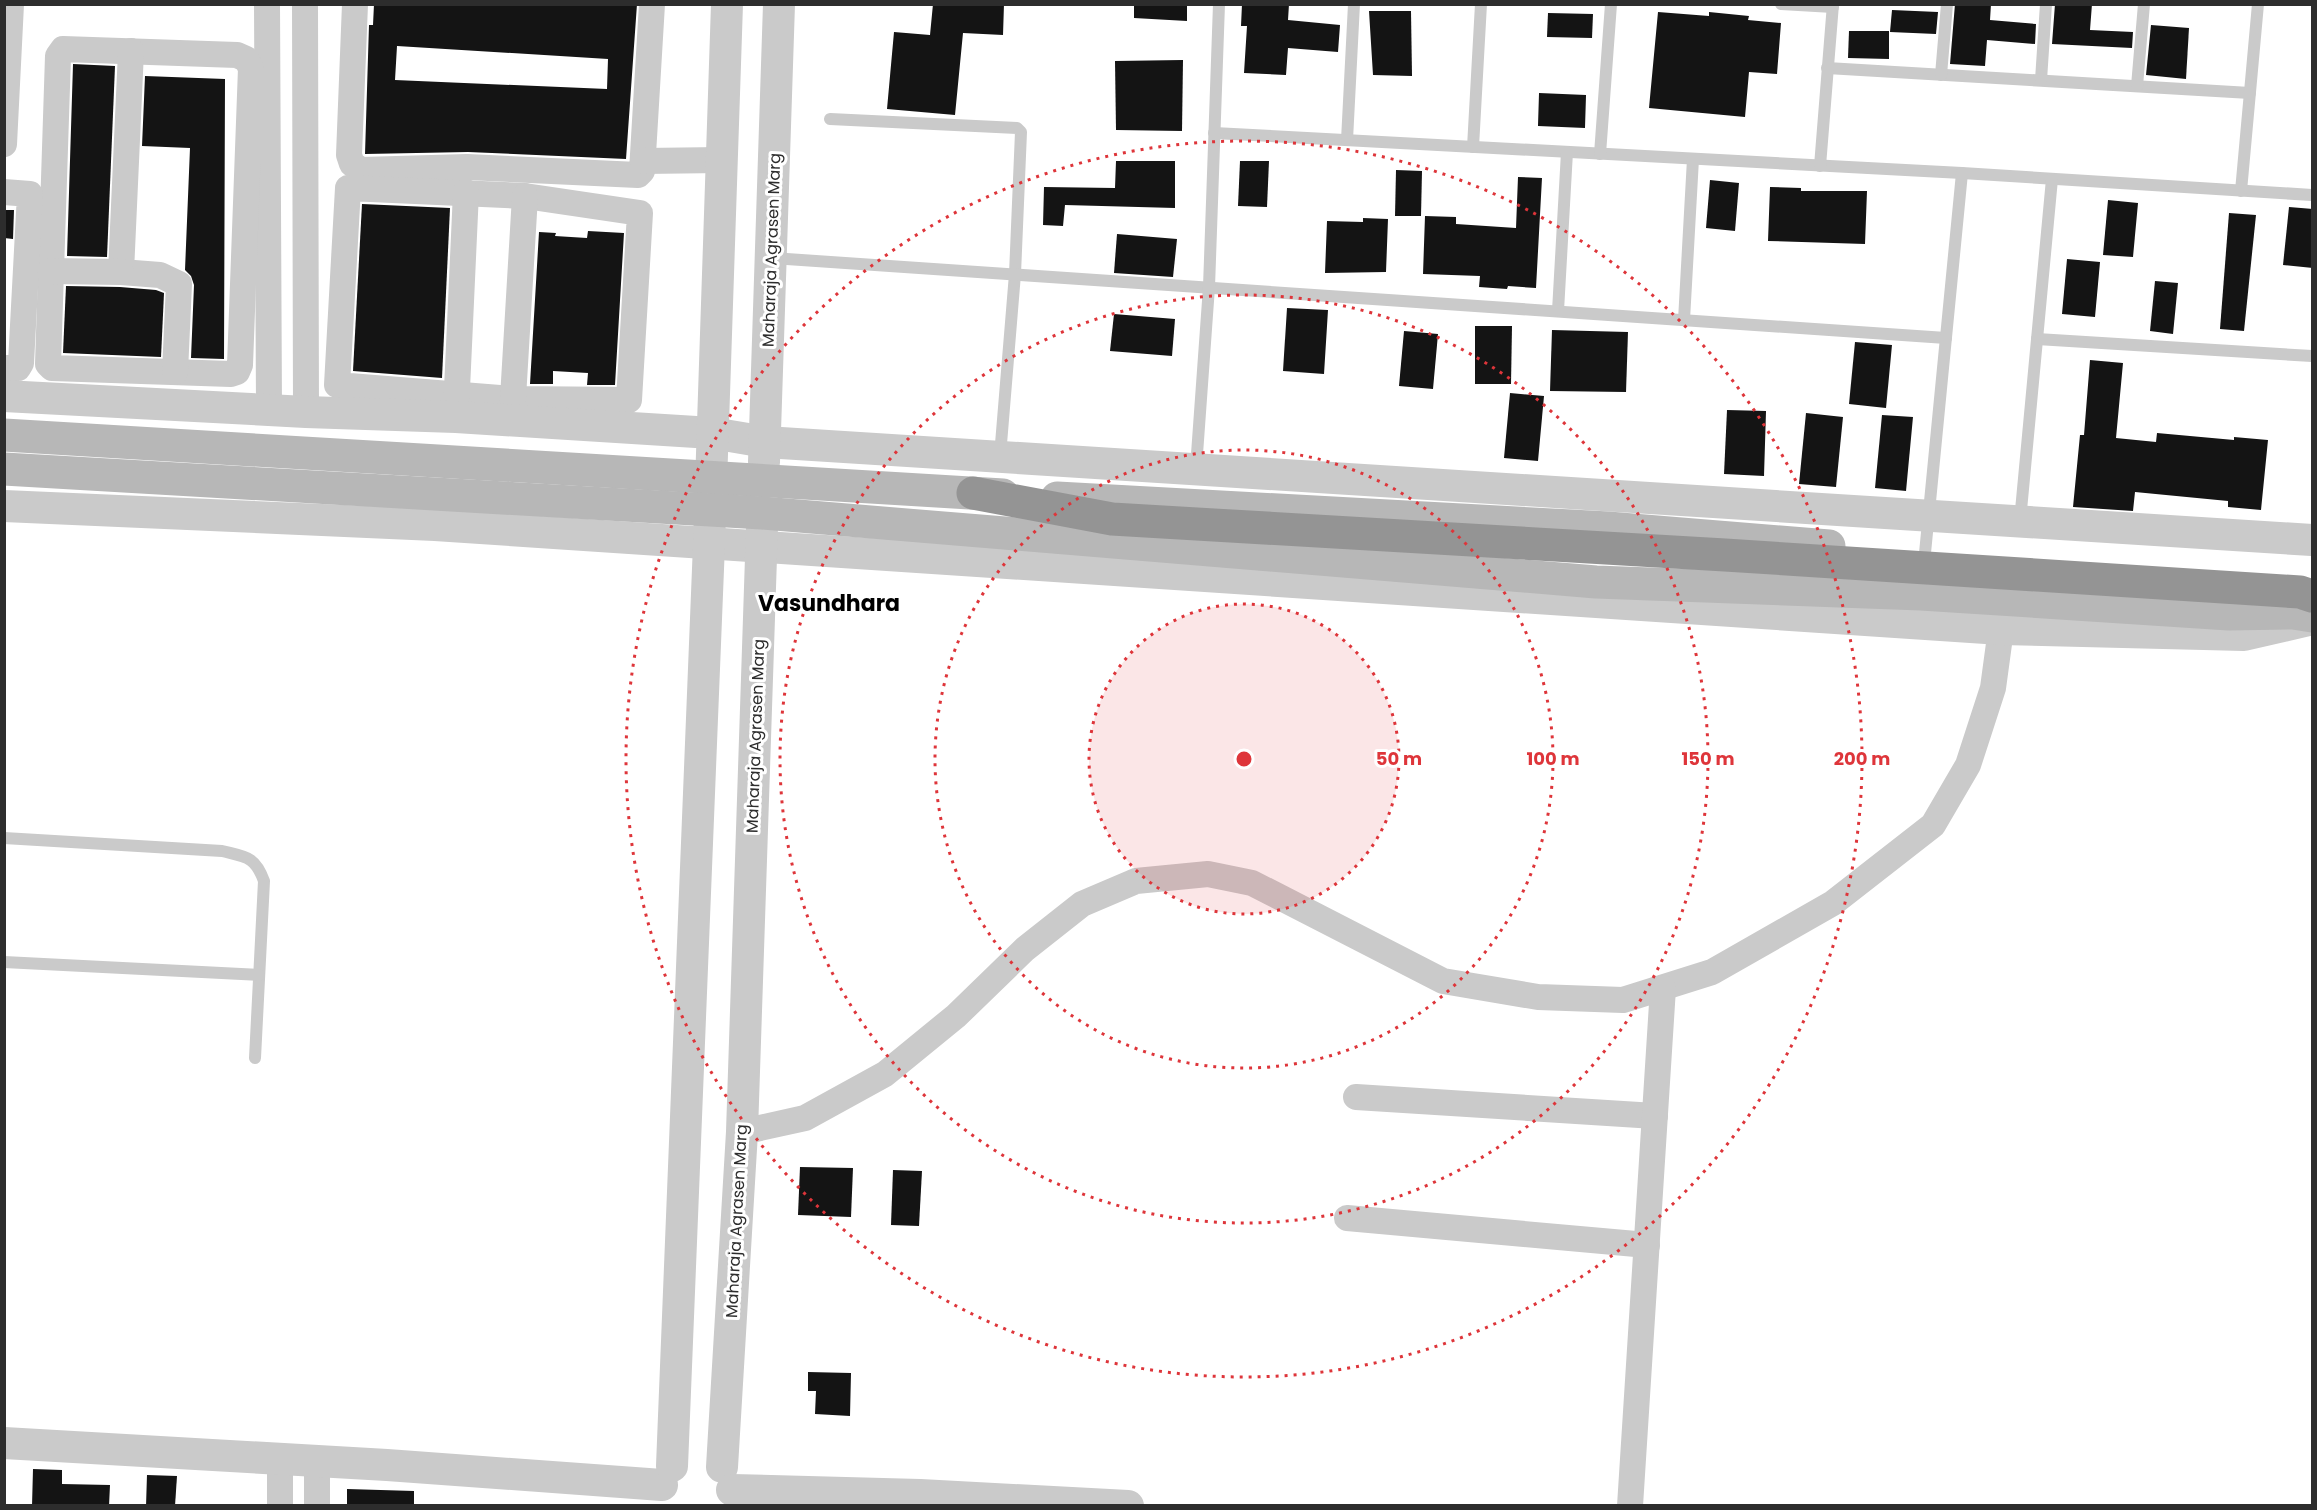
<svg xmlns="http://www.w3.org/2000/svg" width="2317" height="1510" font-family="Poppins,sans-serif">
<style>
.building{fill:#141414;fill-rule:evenodd}
.lines{fill:none;stroke-linecap:round;stroke-linejoin:round}
.service{stroke:#cacaca;stroke-width:12}
.minor{stroke:#cacaca;stroke-width:26}
.tertiary{stroke:#cacaca;stroke-width:32}
.secondary{stroke:#b7b7b7;stroke-width:33}
.motorway{stroke:#949494;stroke-width:33}
.ring{fill:none;stroke:#de353a;stroke-width:3;stroke-dasharray:3 6}
.labels{text-anchor:middle;stroke-width:6;stroke-linejoin:round;paint-order:stroke}
.street-label{font-size:16px;fill:#2d2d2d;stroke:#fff}
.district-label{font-size:22px;font-weight:bold;fill:#000;stroke:#fff}
.centre{fill:#de353a;stroke:#fff;stroke-width:3}
.ring-label{font-size:18px;text-anchor:middle;font-weight:bold;fill:#de353a;stroke:#fff;stroke-width:6;stroke-linejoin:round;paint-order:stroke}
</style>
<rect width="100%" height="100%" fill="#fff"/>
<g class="building">
<path d="M374,4H637L626,159L468,152L365,154L369,25H373ZM397,46L608,59L607,89L395,80Z"/>
<polygon points="933,4 1004,4 1003,35 963,33 955,115 887,109 894,32 930,35"/>
<polygon points="1134,4 1187,4 1187,21 1134,18"/>
<polygon points="1242,4 1289,4 1288,20 1340,25 1338,52 1288,48 1286,75 1244,73 1247,26 1241,26"/>
<polygon points="1955,4 1991,4 1990,20 2036,24 2035,44 1987,40 1985,66 1950,64"/>
<polygon points="2055,4 2092,4 2090,30 2133,32 2132,48 2052,44"/>
<polygon points="1892,10 1938,12 1936,34 1890,32"/>
<polygon points="1369,11 1411,11 1412,76 1373,75"/>
<polygon points="1658,12 1709,16 1709,12 1749,16 1748,20 1781,23 1777,74 1749,72 1745,117 1649,108"/>
<polygon points="1548,13 1593,14 1592,38 1547,37"/>
<polygon points="2151,25 2189,28 2186,79 2146,75"/>
<polygon points="1849,31 1889,31 1889,59 1848,58"/>
<polygon points="1183,60 1182,131 1116,130 1115,61"/>
<polygon points="73,64 115,66 107,257 67,256"/>
<polygon points="145,76 225,79 224,359 191,358 194,285 191,276 185,270 190,148 142,146"/>
<polygon points="1539,93 1586,95 1585,128 1538,126"/>
<polygon points="1116,161 1175,161 1175,208 1065,205 1063,226 1043,225 1044,187 1115,188"/>
<polygon points="1240,161 1269,161 1267,207 1238,206"/>
<polygon points="1396,170 1422,171 1421,216 1395,216"/>
<polygon points="1518,177 1542,178 1536,288 1508,286 1507,289 1479,287 1480,276 1423,274 1425,216 1456,217 1456,224 1516,228"/>
<polygon points="1710,180 1739,183 1735,231 1706,228"/>
<polygon points="1770,187 1801,188 1801,191 1867,191 1865,244 1768,241"/>
<polygon points="2108,200 2138,203 2133,257 2103,255"/>
<polygon points="362,204 450,208 442,378 353,371"/>
<polygon points="2289,207 2313,209 2313,268 2283,265"/>
<polygon points="4,210 14,210 13,239 4,238"/>
<polygon points="2229,213 2256,215 2244,331 2220,329"/>
<polygon points="1363,218 1388,219 1386,272 1325,273 1327,221 1363,222"/>
<polygon points="588,231 624,233 615,385 587,385 588,373 553,371 553,384 530,384 539,232 556,233 555,236 587,238"/>
<polygon points="1117,234 1177,239 1173,277 1114,273"/>
<polygon points="2067,259 2100,262 2095,317 2062,314"/>
<polygon points="2155,281 2178,283 2173,334 2150,331"/>
<polygon points="66,286 120,287 156,290 164,293 161,357 63,353"/>
<polygon points="1287,308 1328,310 1324,374 1283,371"/>
<polygon points="1114,314 1175,319 1172,356 1110,351"/>
<polygon points="1475,326 1512,326 1511,384 1475,384"/>
<polygon points="1552,330 1628,332 1626,392 1550,391"/>
<polygon points="1404,331 1438,334 1433,389 1399,386"/>
<polygon points="1855,342 1892,345 1886,408 1849,404"/>
<polygon points="2090,360 2123,363 2116,438 2156,442 2157,433 2234,440 2234,437 2268,440 2261,510 2228,507 2228,501 2135,492 2133,511 2073,507 2080,435 2084,435"/>
<polygon points="1510,393 1544,396 1538,461 1504,458"/>
<polygon points="1727,410 1766,411 1764,476 1724,474"/>
<polygon points="1806,413 1843,417 1836,487 1799,484"/>
<polygon points="1882,415 1913,417 1906,491 1875,488"/>
<polygon points="800,1167 853,1168 851,1217 798,1215"/>
<polygon points="893,1170 922,1171 919,1226 891,1225"/>
<polygon points="808,1372 851,1373 850,1416 815,1414 816,1391 808,1391"/>
<polygon points="33,1469 62,1470 62,1484 110,1485 109,1506 32,1506"/>
<polygon points="147,1475 177,1476 175,1506 146,1506"/>
<polygon points="347,1489 414,1491 414,1506 347,1506"/>
</g>
<g class="lines">
<g class="service">
<polyline points="1781,4 1833,7"/>
<polyline points="1827,68 2250,93"/>
<polyline points="1941,75 1947,4"/>
<polyline points="2041,80 2046,4"/>
<polyline points="2137,86 2144,4"/>
<polyline points="830,119 1017,128 1021,132 1015,274 1000,456"/>
<polyline points="1214,133 1962,173 2312,195"/>
<polyline points="1347,140 1354,4"/>
<polyline points="1473,147 1481,4"/>
<polyline points="1600,154 1611,4"/>
<polyline points="1820,166 1833,4"/>
<polyline points="2241,191 2258,4"/>
<polyline points="772,258 1946,338"/>
<polyline points="1558,311 1567,152"/>
<polyline points="1684,320 1693,159"/>
<polyline points="2037,339 2312,356"/>
<polyline points="1196,468 1209,287 1219,4"/>
<polyline points="2020,521 2052,179"/>
<polyline points="1925,553 1962,173"/>
<path d="M4,838L222,851C246,857 255,856 264,881L255,1058"/>
<polyline points="4,962 259,975"/>
</g>
<g class="minor">
<polyline points="267,4 269,409"/>
<polyline points="305,4 306,412"/>
<polyline points="355,4 349,155 352,164 361,170 467,167 638,175 642,171 652,4"/>
<polygon points="63,49 237,55 246,59 251,68 240,365 237,372 231,374 52,368 48,364 58,56"/>
<polyline points="131,51 121,272 160,275 179,284 175,372"/>
<polyline points="4,144 11,4"/>
<polyline points="643,161 722,160"/>
<polygon points="348,188 525,196 640,213 629,400 513,399 337,385"/>
<polyline points="4,192 30,194 21,363 18,368 4,368"/>
<polyline points="50,271 121,272"/>
<polyline points="456,411 466,192"/>
<polyline points="512,415 525,196"/>
<polyline points="1356,1097 1655,1116"/>
<polyline points="742,1132 805,1118 885,1074 956,1016 1025,949 1082,904 1136,881 1208,874 1252,883 1443,981 1538,997 1623,1000 1712,972 1833,903 1933,825 1968,765 1993,688 2001,629"/>
<polyline points="1347,1218 1647,1245"/>
<polyline points="317,1461 317,1506"/>
<polyline points="280,1506 280,1459"/>
<polyline points="1630,1506 1663,988"/>
</g>
<g class="tertiary">
<polyline points="4,396 306,412 456,417 712,433 765,442 2312,540"/>
<polyline points="764,462 779,4"/>
<polyline points="4,506 435,525 2001,629 2244,635 2309,620"/>
<polyline points="4,1443 387,1465 662,1485"/>
<polyline points="672,1466 709,544 727,4"/>
<polyline points="722,1467 742,1132 762,527"/>
<polyline points="732,1490 920,1495 1128,1506"/>
</g>
<g class="secondary">
<polyline points="4,435 1003,495"/>
<polyline points="4,469 762,513 1596,582 1921,594 2229,614 2293,613 2312,616"/>
<polyline points="1057,498 1608,528 1829,546"/>
</g>
<polyline class="motorway" points="973,493 1112,519 1725,555 2300,592 2312,596"/>
</g>
<circle cx="1244" cy="759" r="155" fill="#de353a" fill-opacity=".12"/>
<g class="ring">
<circle cx="1244" cy="759" r="155"/>
<circle cx="1244" cy="759" r="309"/>
<circle cx="1244" cy="759" r="464"/>
<circle cx="1244" cy="759" r="618"/>
</g>
<g class="labels">
<g class="street-label">
<text transform="translate(771 250) rotate(-88)" y="6">Maharaja Agrasen Marg</text>
<text transform="translate(755 736) rotate(-88)" y="6">Maharaja Agrasen Marg</text>
<text transform="translate(736 1221) rotate(-87)" y="6">Maharaja Agrasen Marg</text>
</g>
<g class="district-label">
<text x="829" y="611">Vasundhara</text>
</g>
</g>
<circle cx="1244" cy="759" r="9" class="centre"/>
<g class="ring-label">
<text x="1399" y="765">50 m</text>
<text x="1553" y="765">100 m</text>
<text x="1708" y="765">150 m</text>
<text x="1862" y="765">200 m</text>
</g>
<rect width="2317" height="1510" fill="none" stroke="#2d2d2d" stroke-width="12"/>
</svg>
